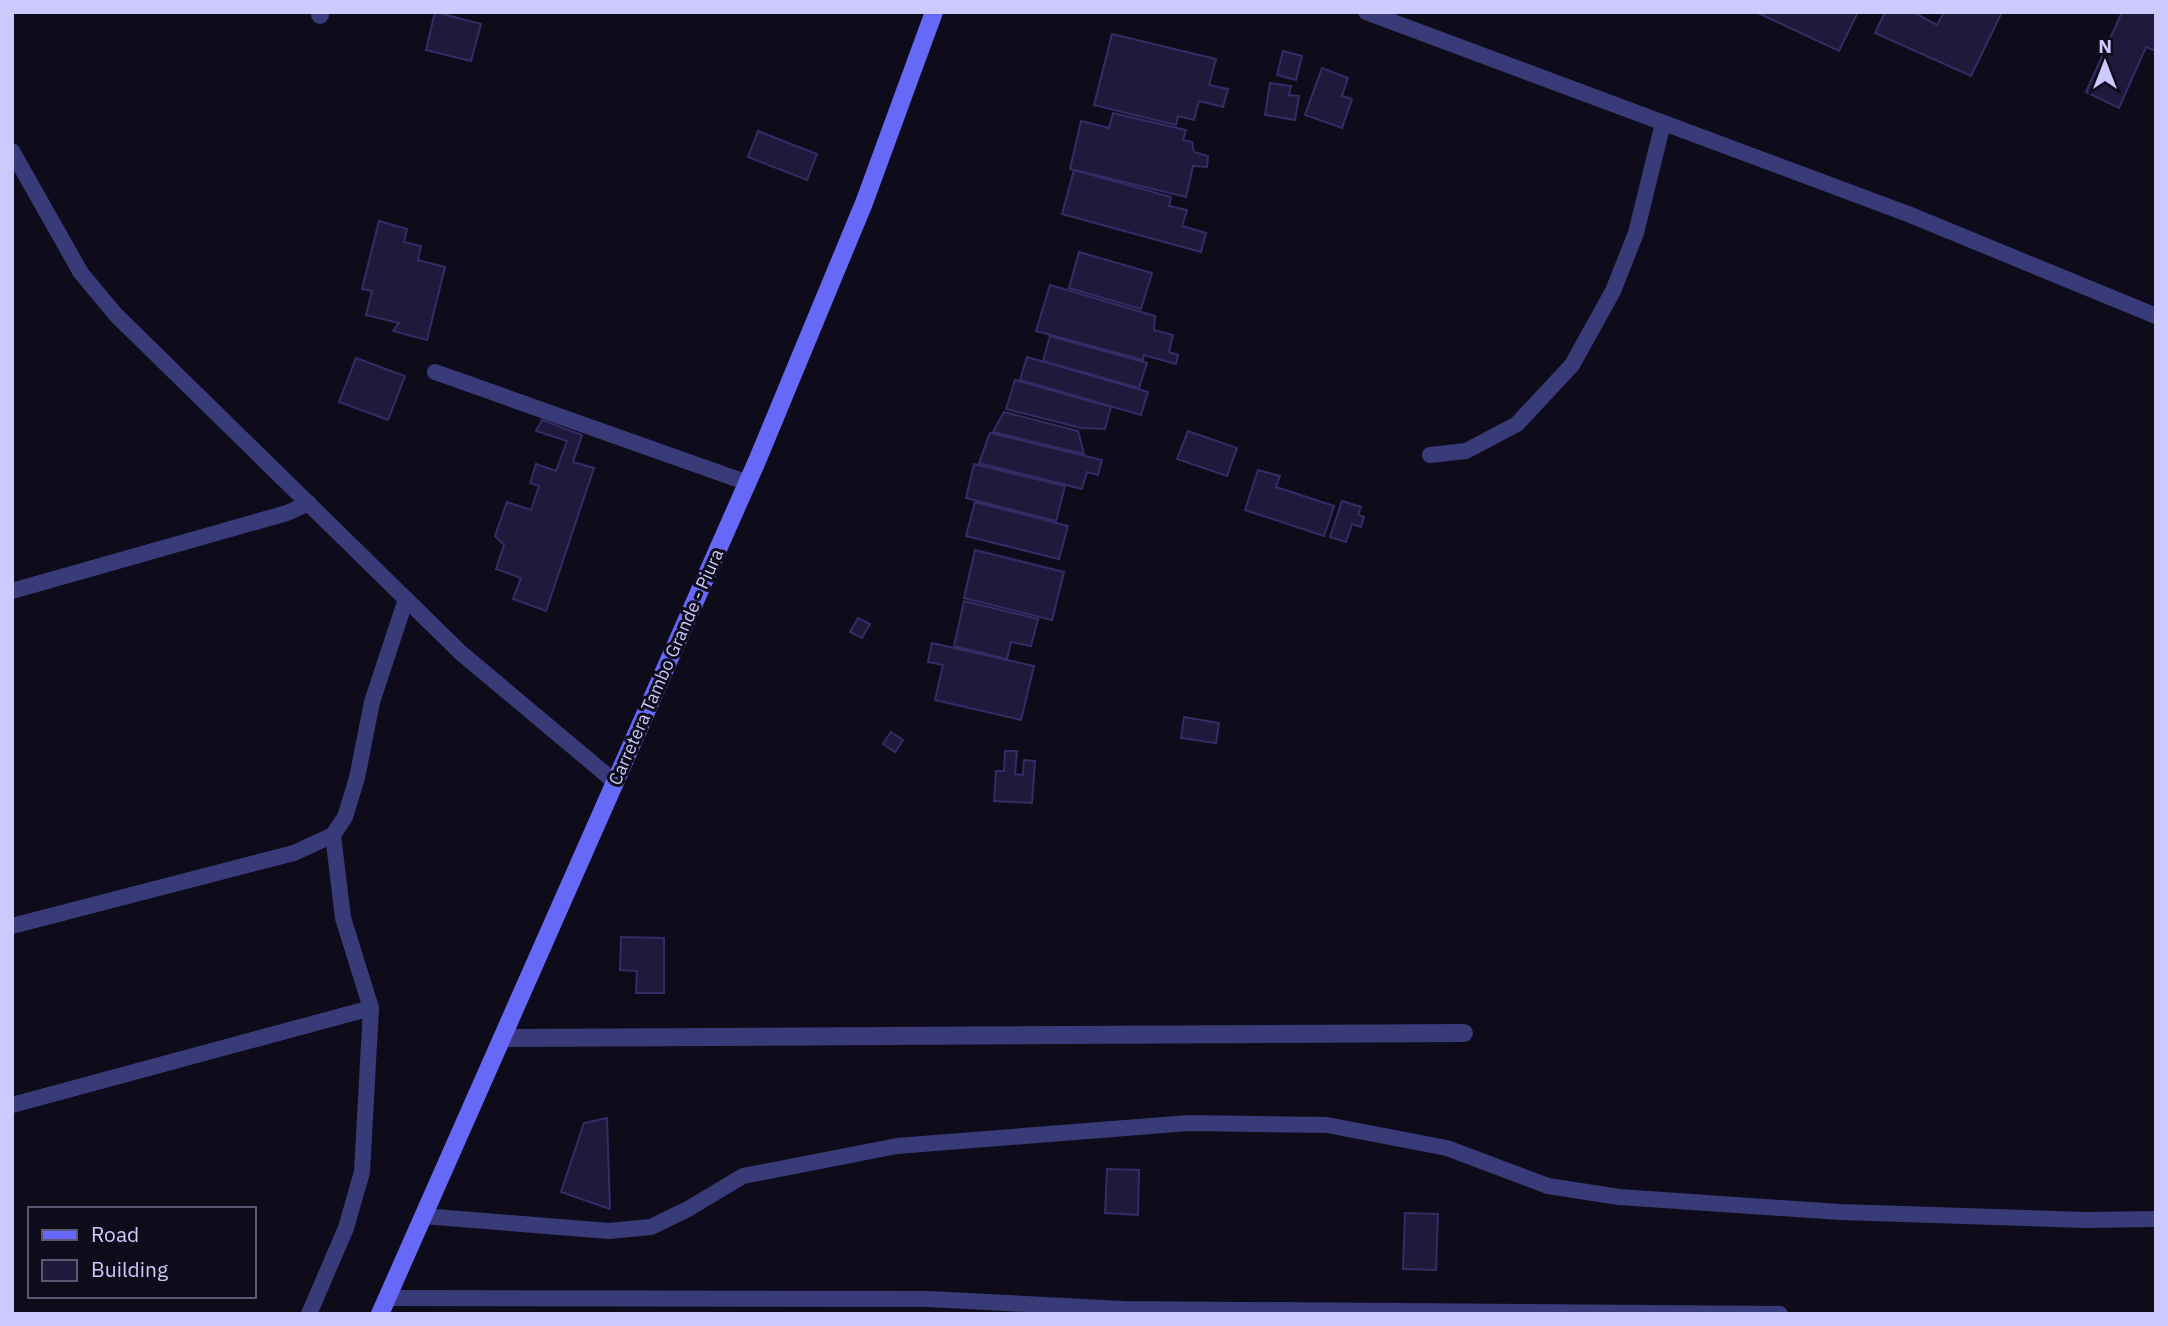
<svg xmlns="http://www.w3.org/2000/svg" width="2168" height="1326" font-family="'IBM Plex Sans',sans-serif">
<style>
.building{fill:#1f193b;stroke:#352c66;stroke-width:2}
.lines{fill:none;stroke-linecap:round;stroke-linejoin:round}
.service{stroke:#393a78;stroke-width:16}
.minor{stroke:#393a78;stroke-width:18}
.secondary{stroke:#6668f7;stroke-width:18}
.labels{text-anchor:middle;stroke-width:6;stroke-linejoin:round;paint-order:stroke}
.street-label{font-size:18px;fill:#cdc9fc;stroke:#0e0c1b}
</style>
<rect width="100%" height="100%" fill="#0e0c1b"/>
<g class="building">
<polygon points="435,12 481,24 471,61 426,50"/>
<polygon points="1756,12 1858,12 1839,51"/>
<polygon points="1885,12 1913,12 1937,25 1944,12 2002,12 1971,76 1875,33"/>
<polygon points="2122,12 2156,12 2156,51 2146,47 2119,108 2086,92"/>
<polygon points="1112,34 1216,59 1209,85 1228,89 1223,107 1199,101 1194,120 1178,116 1176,125 1094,105"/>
<polygon points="1283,51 1302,56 1296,80 1277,75"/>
<polygon points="1322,68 1348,78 1342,96 1352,99 1342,128 1305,115"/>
<polygon points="1270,83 1291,86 1289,95 1299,96 1295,120 1265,115"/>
<polygon points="1113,113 1186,130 1183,140 1192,142 1194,152 1208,156 1207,167 1193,166 1186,197 1070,169 1081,121 1109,128"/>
<polygon points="758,131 817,154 807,180 748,157"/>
<polygon points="1074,170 1171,197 1169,206 1187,210 1182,226 1206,233 1201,252 1062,214"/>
<polygon points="379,221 407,229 404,242 421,246 418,260 445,267 427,340 393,331 399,323 366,315 372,291 362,289"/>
<polygon points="1079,252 1152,273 1141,309 1069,288"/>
<polygon points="1050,285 1155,316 1154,330 1173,335 1169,352 1178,355 1176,364 1144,355 1143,360 1036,331"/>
<polygon points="1050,336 1147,363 1139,388 1043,361"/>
<polygon points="1027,357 1148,392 1141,415 1020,380"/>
<polygon points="356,358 405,376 388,420 339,402"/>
<polygon points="1015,380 1111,407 1105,429 1081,428 1006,409"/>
<polygon points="1004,412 1078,431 1084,454 993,432"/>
<polygon points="542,420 582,435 573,462 594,468 546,611 513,599 521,578 496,569 504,545 495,536 507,502 531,510 539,486 530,483 536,464 556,471 567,441 536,431"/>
<polygon points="1188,431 1237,448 1227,476 1177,459"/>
<polygon points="990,433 1102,460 1098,475 1087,472 1082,489 979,463"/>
<polygon points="974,464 1065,486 1056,521 966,498"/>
<polygon points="1258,470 1280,476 1276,487 1334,506 1324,536 1245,510"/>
<polygon points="1342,501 1361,507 1358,515 1364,517 1361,527 1352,524 1346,542 1330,537"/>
<polygon points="975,502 1068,526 1059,559 966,536"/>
<polygon points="975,550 1064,572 1052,620 964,598"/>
<polygon points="964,601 1038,619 1031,646 1011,642 1007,659 954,646"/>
<polygon points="858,618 870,624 862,638 850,632"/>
<polygon points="932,643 1034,666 1021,720 935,700 943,665 928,662"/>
<polygon points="1184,717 1219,723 1216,743 1181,738"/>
<polygon points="891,732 903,740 895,752 883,744"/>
<polygon points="1005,751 1017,751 1015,774 1023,775 1024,760 1035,761 1032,803 994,801 996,771 1004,771"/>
<polygon points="621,937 664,938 664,993 636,993 637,971 620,970"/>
<polygon points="607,1118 610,1209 561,1192 584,1123"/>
<polygon points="1107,1169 1139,1170 1138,1215 1105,1213"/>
<polygon points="1405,1213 1438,1214 1436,1270 1403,1269"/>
</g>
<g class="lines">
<g class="service">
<polyline points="1366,12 1908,214 2156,316"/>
<polyline points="12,151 81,273 116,315 461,653 615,782"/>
<polyline points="435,372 748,483"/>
<polyline points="1430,455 1466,451 1517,424 1572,365 1613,291 1636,233 1663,123"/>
<polyline points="12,591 287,513 309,503"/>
<polyline points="12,926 294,853 333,835 345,817 357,778 372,702 406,599"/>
<polyline points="12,1105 371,1008"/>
<polyline points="423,1216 609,1231 651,1227 688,1209 743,1176 897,1146 1189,1123 1327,1125 1447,1148 1548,1186 1619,1197 1840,1212 2086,1220 2156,1219"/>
<polyline points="387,1298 928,1299 1123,1309 1780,1314"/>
<polyline points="309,1314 346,1228 362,1172 371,1008 343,918 333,835"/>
</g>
<g class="minor">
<polyline points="320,15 320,12"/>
<polyline points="502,1038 1464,1033"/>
</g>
<polyline class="secondary" points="380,1314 757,461 864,203 934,12"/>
</g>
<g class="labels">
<g class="street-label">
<text transform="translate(666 667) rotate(-66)" y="6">Carretera Tambo Grande - Piura</text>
</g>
</g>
<rect width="2168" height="1326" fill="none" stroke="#cdc9fc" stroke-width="28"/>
<rect x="28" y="1207" width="228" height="91" fill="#0e0c1b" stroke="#5a5875" stroke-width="2"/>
<rect x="42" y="1230" width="35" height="10" fill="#6668f7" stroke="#5a5875" stroke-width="2"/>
<text x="91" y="1242" font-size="21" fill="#cdc9fc">Road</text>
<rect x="42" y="1260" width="35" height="21" fill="#1f193b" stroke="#5a5875" stroke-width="2"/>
<text x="91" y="1277" font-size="21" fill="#cdc9fc">Building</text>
<g transform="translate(2105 63)" stroke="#0e0c1b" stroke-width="5" paint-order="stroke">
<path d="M0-5L12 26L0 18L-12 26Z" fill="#cdc9fc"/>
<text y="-10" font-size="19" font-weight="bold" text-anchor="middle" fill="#cdc9fc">N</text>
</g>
</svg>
